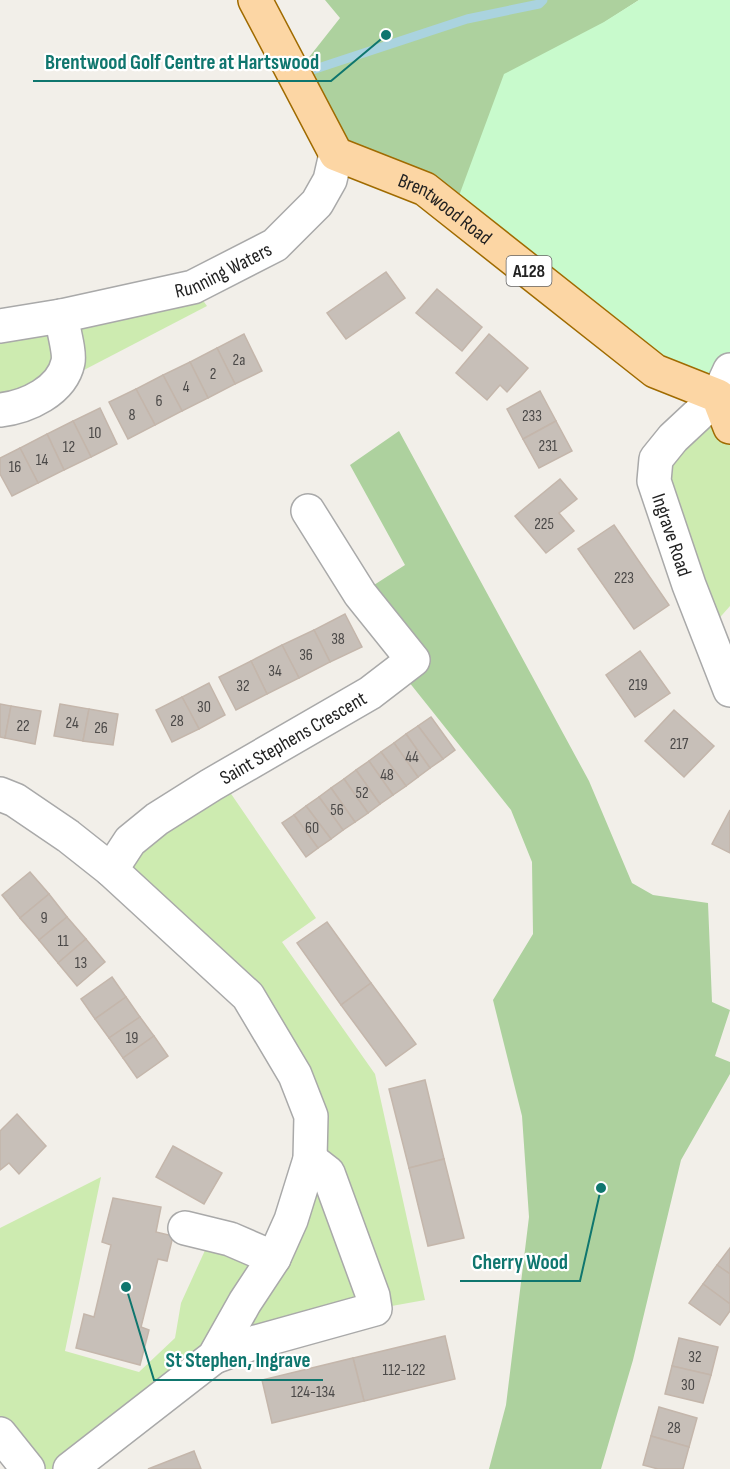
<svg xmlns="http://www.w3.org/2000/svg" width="730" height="1469" font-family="'Sofia Sans Condensed',sans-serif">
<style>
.grass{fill:#cdebb0}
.forest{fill:#add19e}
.park{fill:#c8facc}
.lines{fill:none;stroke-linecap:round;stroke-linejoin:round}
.stream{stroke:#aad3df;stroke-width:9}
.building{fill:#c7bfb8;stroke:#c4b6ab;stroke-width:1.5}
.minor-casing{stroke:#a9a9a9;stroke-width:36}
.major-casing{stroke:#a06b00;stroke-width:36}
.minor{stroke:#fff;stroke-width:33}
.major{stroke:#fcd6a4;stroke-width:33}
.labels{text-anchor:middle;stroke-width:4.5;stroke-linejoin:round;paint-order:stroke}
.number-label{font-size:16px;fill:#4b4948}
.shield{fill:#fff;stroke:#646464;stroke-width:1.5}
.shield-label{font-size:18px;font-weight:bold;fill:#222}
.street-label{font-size:20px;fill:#222;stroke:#fff}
.leader{fill:none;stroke:#0f766e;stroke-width:2}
.callout-dot{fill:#0f766e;stroke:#fff;stroke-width:2}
.callout-label{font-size:21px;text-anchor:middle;font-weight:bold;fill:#0f766e;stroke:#fff;stroke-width:4.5;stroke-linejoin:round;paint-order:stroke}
</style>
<rect width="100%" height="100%" fill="#f2efe9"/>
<g class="grass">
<polygon points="193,287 207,306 59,383 0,410 0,326"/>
<polygon points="730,370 730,606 707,632 656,459"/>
<polygon points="225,785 316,918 282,942 375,1074 425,1300 375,1309 214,1357 70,1469 28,1469 0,1435 0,1228 101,1177 65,1351 139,1372 175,1338 181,1303 212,1235 274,1258 310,1159 248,996 111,870"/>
</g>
<g class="forest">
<polygon points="325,0 639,0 605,22 453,212 336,154 295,75 340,18"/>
<polygon points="399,431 589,781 632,883 653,895 708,903 712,1002 730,1010 715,1056 730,1062 730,1074 681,1160 633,1360 601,1469 489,1469 506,1405 529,1217 522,1116 493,1000 533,934 532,862 511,810 401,672 360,594 405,565 350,465"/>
</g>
<polygon class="park" points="639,0 730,0 730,370 718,396 453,212 504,74 604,22"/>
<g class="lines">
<polyline class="stream" points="300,74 467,19 539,4 543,0"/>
</g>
<g class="building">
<polygon points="386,272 405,298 346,339 327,313"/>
<polygon points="437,289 482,327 462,351 416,313"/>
<polygon points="244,334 262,371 235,384 217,348"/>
<polygon points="489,334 528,368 507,392 500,385 487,400 456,373"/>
<polygon points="217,348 235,384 208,398 190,362"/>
<polygon points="190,362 208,398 182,411 163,375"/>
<polygon points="163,375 182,411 155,425 136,389"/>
<polygon points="136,389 155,425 128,439 109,402"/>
<polygon points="540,391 556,421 523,439 507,409"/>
<polygon points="100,408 117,444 91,457 73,421"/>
<polygon points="73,421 91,457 64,470 47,434"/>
<polygon points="556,421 572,451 539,468 523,439"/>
<polygon points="47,434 64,470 38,483 20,448"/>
<polygon points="20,448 38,483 12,496 0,474 0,458"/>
<polygon points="560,479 577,499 559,513 574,531 546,553 515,516"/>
<polygon points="614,525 669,605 634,629 578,549"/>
<polygon points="345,614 362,647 330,662 314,630"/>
<polygon points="314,630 330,662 299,678 282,645"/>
<polygon points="282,645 299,678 267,694 251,661"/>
<polygon points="640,651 670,693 635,717 606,675"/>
<polygon points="251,661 267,694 236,710 219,677"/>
<polygon points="209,683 225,715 199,729 182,697"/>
<polygon points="182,697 199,729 172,742 156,710"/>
<polygon points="0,704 11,706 5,738 0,737"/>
<polygon points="60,704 89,709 83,741 54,736"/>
<polygon points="11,706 41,711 35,744 5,738"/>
<polygon points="89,709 118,714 113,745 83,741"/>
<polygon points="674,710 714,746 684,777 645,741"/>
<polygon points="431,717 455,750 443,759 418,726"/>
<polygon points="418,726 443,759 430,768 406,734"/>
<polygon points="406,734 430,768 418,777 394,743"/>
<polygon points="394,743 418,777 406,786 381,752"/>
<polygon points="381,752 406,786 393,795 369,761"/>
<polygon points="369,761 393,795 380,804 356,770"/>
<polygon points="356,770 380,804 368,813 344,779"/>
<polygon points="344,779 368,813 355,822 331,788"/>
<polygon points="331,788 355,822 343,830 319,797"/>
<polygon points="319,797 343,830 331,839 306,806"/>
<polygon points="306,806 331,839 318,848 294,815"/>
<polygon points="730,810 730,853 712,844"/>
<polygon points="294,815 318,848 306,857 282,823"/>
<polygon points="30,872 49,894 20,918 2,895"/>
<polygon points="49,894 67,917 39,940 20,918"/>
<polygon points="67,917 86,939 58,963 39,940"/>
<polygon points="327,922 371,983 341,1005 297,943"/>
<polygon points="86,939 105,962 77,986 58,963"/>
<polygon points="112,977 126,997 95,1019 81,999"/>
<polygon points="371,983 416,1044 386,1066 341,1005"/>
<polygon points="126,997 140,1017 109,1038 95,1019"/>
<polygon points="140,1017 154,1036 123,1058 109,1038"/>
<polygon points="154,1036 168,1056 137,1078 123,1058"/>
<polygon points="425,1080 444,1159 409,1168 389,1089"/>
<polygon points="17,1114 46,1146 19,1174 9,1163 0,1170 0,1131"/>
<polygon points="173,1146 222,1173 204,1204 156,1177"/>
<polygon points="444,1159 464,1238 428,1246 409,1168"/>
<polygon points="113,1198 161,1207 156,1232 173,1236 167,1261 158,1259 141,1327 149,1330 140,1365 76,1348 84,1314 94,1317 111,1245 102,1242"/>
<polygon points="730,1248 730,1274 717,1265"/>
<polygon points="717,1265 730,1274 730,1304 703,1284"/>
<polygon points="703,1284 730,1304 730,1311 720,1325 689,1303"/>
<polygon points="445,1336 455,1379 364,1401 353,1358"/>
<polygon points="679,1338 718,1347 711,1375 672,1366"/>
<polygon points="353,1358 364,1401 272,1423 262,1380"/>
<polygon points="672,1366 711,1375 703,1403 665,1394"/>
<polygon points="659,1407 697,1418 689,1447 651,1436"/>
<polygon points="651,1436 689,1447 683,1469 658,1469 643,1465"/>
<polygon points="194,1451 201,1469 148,1469"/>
</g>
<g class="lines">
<defs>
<g id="minor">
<path id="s1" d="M0,326L61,316L193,287L275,245L317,203L330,180L336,154"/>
<path id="s2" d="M730,370L718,396L673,438L656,459L654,481L689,585L730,690"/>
<path d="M0,410C27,407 62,391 68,362C70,352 63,328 61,316"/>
<polyline points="0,794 15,800 68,836 111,870 248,996 295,1075 311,1116 310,1159 291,1220 274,1258 245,1302 214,1357 70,1469"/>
<path id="s3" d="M111,870L130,841L157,819L211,785L370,693L413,660L360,594L308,511"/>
<polyline points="185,1228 230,1239 274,1258"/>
<polyline points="214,1357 256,1342 375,1309 373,1296 328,1173 310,1159"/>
<polyline points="0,1434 28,1469"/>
</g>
<g id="major">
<path id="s4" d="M255,0L336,154L425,189L655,371L718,396L730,427"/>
</g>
</defs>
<use href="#minor" class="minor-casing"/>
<use href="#major" class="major-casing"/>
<use href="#minor" class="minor"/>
<use href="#major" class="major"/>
</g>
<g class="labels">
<g class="number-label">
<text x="239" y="365">2a</text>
<text x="213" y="379">2</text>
<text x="186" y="392">4</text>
<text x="159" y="406">6</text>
<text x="132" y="420">8</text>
<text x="532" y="421">233</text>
<text x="95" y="438">10</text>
<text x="548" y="451">231</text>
<text x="69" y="452">12</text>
<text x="42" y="465">14</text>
<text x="15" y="472">16</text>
<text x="544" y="529">225</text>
<text x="624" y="583">223</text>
<text x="338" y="644">38</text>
<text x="306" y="660">36</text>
<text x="275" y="676">34</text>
<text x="638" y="690">219</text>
<text x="243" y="691">32</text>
<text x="204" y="712">30</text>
<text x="177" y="726">28</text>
<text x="72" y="728">24</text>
<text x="23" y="731">22</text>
<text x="101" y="733">26</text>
<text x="679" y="749">217</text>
<text x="412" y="762">44</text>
<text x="387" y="780">48</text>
<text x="362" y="798">52</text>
<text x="337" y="815">56</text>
<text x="312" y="833">60</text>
<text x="44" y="923">9</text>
<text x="63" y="946">11</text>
<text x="81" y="968">13</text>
<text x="132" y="1043">19</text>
<text x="695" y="1362">32</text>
<text x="404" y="1375">112-122</text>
<text x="688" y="1390">30</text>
<text x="313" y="1397">124-134</text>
<text x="674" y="1433">28</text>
</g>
<rect class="shield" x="506.5" y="256" width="45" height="30" rx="4.5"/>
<g class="shield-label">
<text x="529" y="277">A128</text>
</g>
<g class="street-label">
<text dy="7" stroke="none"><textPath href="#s4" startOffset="297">Brentwood Road</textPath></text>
<text dy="7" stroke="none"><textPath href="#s1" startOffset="231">Running Waters</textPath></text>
<text dy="7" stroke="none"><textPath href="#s2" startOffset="196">Ingrave Road</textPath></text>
<text dy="7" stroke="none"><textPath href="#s3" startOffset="228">Saint Stephens Crescent</textPath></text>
</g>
</g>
<path class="leader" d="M386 35L331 81H33M601 1188L580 1281H460M126 1287L154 1380H323"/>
<g class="callout-dot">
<circle cx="386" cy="35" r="6"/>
<circle cx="601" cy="1188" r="6"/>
<circle cx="126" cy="1287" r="6"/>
</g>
<g class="callout-label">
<text x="182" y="69">Brentwood Golf Centre at Hartswood</text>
<text x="520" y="1269">Cherry Wood</text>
<text x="238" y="1367">St Stephen, Ingrave</text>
</g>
</svg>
